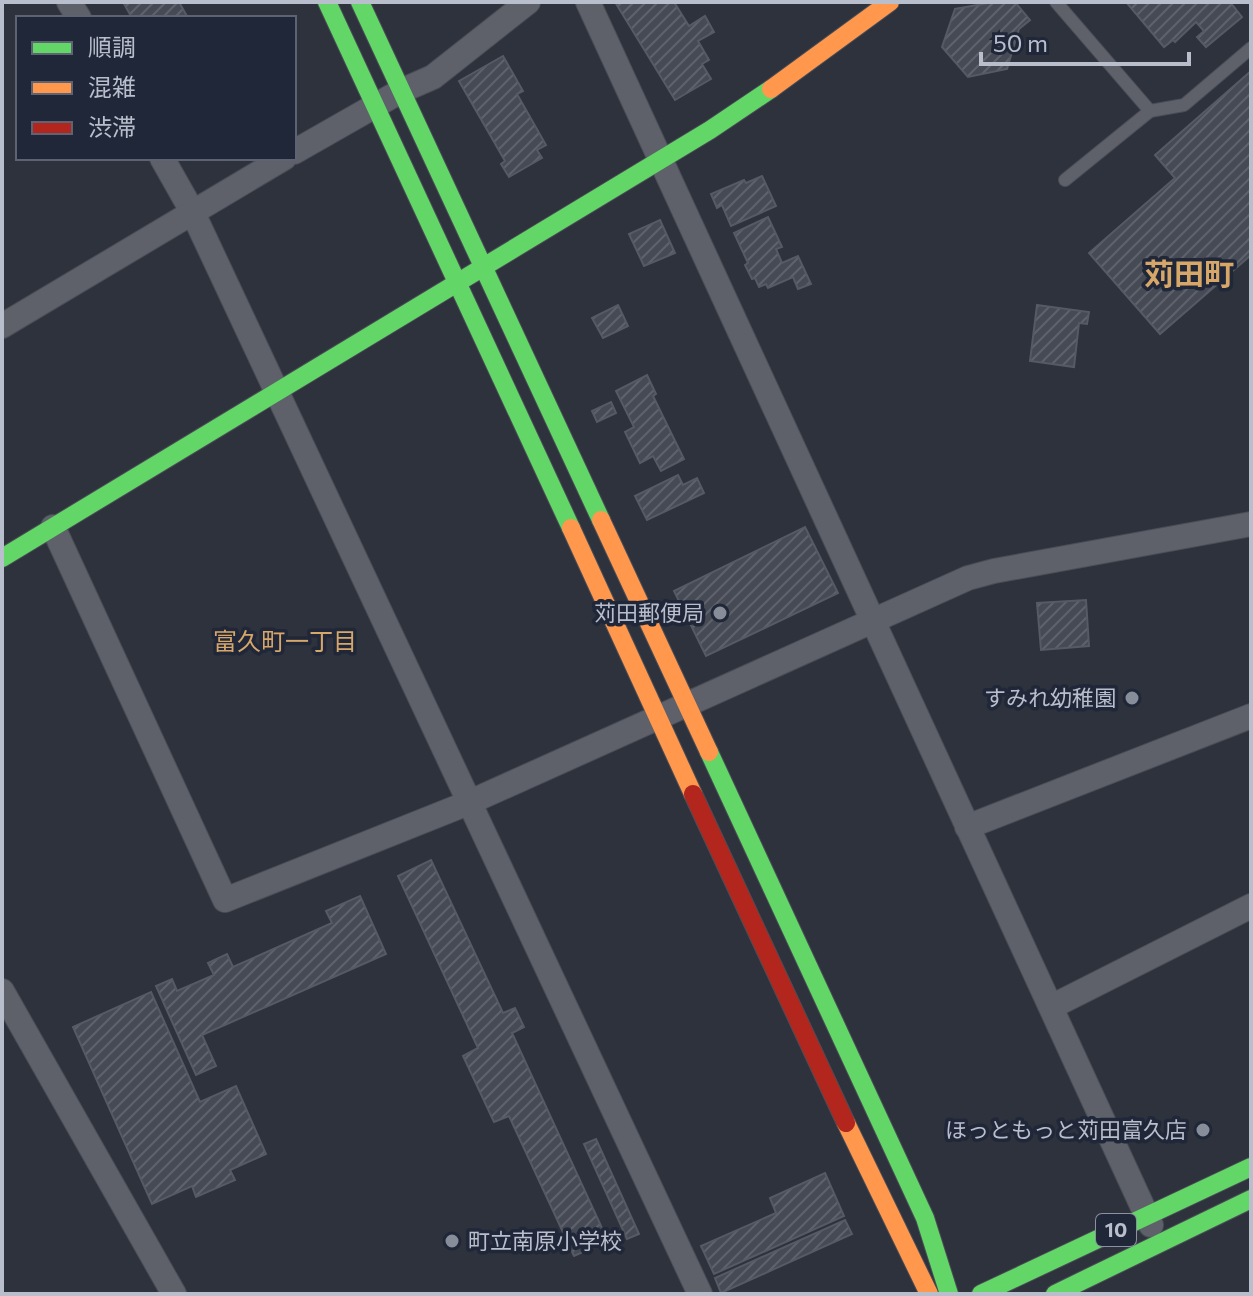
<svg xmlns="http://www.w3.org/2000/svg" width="1253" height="1296" font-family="Commissioner,'Noto Sans JP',sans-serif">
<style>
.building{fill:url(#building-hatch);stroke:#565a64;stroke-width:2}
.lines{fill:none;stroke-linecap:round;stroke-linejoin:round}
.lane-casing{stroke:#4a4d55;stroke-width:14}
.street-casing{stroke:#4a4d55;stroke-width:26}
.fast-casing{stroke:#4a4d55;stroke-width:20}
.slow-casing{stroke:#4a4d55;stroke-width:20}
.jam-casing{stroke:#4a4d55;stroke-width:20}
.lane{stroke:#5e616a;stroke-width:12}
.street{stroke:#5e616a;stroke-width:24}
.fast{stroke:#63d668;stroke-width:18}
.slow{stroke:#ff974d;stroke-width:18}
.jam{stroke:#b3261e;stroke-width:18}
.poi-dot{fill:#888d9a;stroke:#202738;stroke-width:3}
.labels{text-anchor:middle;stroke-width:7;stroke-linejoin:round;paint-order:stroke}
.shield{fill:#202738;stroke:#8b91a0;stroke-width:2}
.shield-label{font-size:20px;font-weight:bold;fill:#b9becc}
.poi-label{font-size:22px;fill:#b9becc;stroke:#202738;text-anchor:end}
.neighbourhood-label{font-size:24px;fill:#d7a669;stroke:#202738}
.district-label{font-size:30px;font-weight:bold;fill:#d7a669;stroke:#202738}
</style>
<defs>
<pattern id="building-hatch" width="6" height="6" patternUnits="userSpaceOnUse" patternTransform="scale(2)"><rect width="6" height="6" fill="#464a54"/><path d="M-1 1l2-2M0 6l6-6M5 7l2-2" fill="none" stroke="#5f626b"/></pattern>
</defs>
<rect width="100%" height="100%" fill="#2d323d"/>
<g class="building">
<polygon points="123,2 179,2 188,18 132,18"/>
<polygon points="615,2 674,2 689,26 705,16 714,32 698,41 709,60 702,64 711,79 675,100"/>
<polygon points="994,2 1015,2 1030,20 1019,29 1007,69 968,77 942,47 955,9"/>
<polygon points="1126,2 1230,2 1242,17 1206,47 1197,37 1204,31 1196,22 1175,42 1173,40 1164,47"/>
<polygon points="503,56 523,91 517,94 546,145 537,150 542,158 509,177 501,164 505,161 459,81"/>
<polygon points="1251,71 1251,255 1160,334 1089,253 1175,178 1155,155"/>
<polygon points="762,176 776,206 731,226 722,205 717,208 711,194 744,180 746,183"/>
<polygon points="768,217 782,247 776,249 782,263 798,256 811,284 798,289 793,277 768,288 766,284 759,287 755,278 752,279 745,265 748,263 734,233"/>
<polygon points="660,220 675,253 644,266 629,234"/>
<polygon points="618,305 628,326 603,338 592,318"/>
<polygon points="1037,305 1089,312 1087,324 1079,323 1074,367 1030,361"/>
<polygon points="647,375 656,394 653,396 684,459 661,471 653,456 640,463 625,432 634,427 616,391"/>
<polygon points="611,402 616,413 597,422 592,411"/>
<polygon points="678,475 683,485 697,478 704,493 647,520 635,496"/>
<polygon points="805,527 838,593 706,656 674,591"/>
<polygon points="1086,600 1089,646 1041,650 1037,603"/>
<polygon points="431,860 503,1013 515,1008 524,1027 512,1033 608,1241 574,1256 509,1116 494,1122 463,1056 478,1048 398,876"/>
<polygon points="360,896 386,954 202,1035 216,1066 196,1075 156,986 172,979 177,991 214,975 208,963 227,954 233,967 332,923 326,911"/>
<polygon points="151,992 200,1102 236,1086 266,1154 230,1170 235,1180 196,1197 192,1186 152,1204 73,1027"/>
<polygon points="596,1139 639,1234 627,1239 584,1144"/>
<polygon points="825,1173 844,1216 714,1274 701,1246 776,1213 770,1198"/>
<polygon points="845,1220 852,1234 721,1293 715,1278"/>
</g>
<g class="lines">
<defs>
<g id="lane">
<polyline points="1056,2 1150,111 1065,180"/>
<polyline points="1150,111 1184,105 1251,48"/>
</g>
<g id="street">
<polyline points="69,2 79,18"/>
<polyline points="588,2 1151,1225"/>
<polyline points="294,152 401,91 433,77 528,2"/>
<polyline points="162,158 192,211 700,1294"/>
<polyline points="2,326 284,158"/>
<polyline points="53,527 225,900 468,803 968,578 994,571 1251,524"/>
<polyline points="967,827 1251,716"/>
<polyline points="2,991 174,1294"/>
<polyline points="1051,1007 1251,906"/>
</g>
<g id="fast">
<polyline points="327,2 571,528"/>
<polyline points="360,2 601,520"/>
<polyline points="2,558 710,130 771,89"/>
<polyline points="709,752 925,1218 949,1294"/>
<polyline points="981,1294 1251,1167"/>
<polyline points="1055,1294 1251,1199"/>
</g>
<g id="slow">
<polyline points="771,89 890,2"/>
<polyline points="601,520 709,752"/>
<polyline points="571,528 693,794"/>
<polyline points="846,1123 929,1294"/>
</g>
<polyline id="jam" points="693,794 846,1123"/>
</defs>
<use href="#lane" class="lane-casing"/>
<use href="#street" class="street-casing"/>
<use href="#fast" class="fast-casing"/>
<use href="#slow" class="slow-casing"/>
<use href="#jam" class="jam-casing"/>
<use href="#lane" class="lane"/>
<use href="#street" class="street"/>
<use href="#fast" class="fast"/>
<use href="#slow" class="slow"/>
<use href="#jam" class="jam"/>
</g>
<g class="poi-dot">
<circle cx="720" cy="613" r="8"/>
<circle cx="1132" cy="698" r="8"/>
<circle cx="1203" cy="1130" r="8"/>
<circle cx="452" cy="1241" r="8"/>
</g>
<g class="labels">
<rect class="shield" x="1096" y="1214" width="40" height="32" rx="6"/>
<g class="shield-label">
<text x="1116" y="1237">10</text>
</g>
<g class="poi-label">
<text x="704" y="621">苅田郵便局</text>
<text x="1116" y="706">すみれ幼稚園</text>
<text x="1187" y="1138">ほっともっと苅田富久店</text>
<text x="468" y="1249" text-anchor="start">町立南原小学校</text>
</g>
<g class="neighbourhood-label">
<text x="285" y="650">富久町一丁目</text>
</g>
<g class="district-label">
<text x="1189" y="285">苅田町</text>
</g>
</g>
<rect width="1253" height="1296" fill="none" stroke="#b9becc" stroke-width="8"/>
<rect x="16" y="16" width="280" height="144" fill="#202738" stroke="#5d6373" stroke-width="2"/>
<rect x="32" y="42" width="40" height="12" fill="#63d668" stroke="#5d6373" stroke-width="2"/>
<text x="88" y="56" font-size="24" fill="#b9becc">順調</text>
<rect x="32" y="82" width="40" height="12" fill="#ff974d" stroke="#5d6373" stroke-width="2"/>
<text x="88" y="96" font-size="24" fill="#b9becc">混雑</text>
<rect x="32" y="122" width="40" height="12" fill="#b3261e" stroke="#5d6373" stroke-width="2"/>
<text x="88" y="136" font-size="24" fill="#b9becc">渋滞</text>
<path d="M981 52v12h208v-12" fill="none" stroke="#b9becc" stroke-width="4"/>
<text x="993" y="52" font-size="24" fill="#b9becc" stroke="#202738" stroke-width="6" paint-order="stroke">50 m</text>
</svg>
